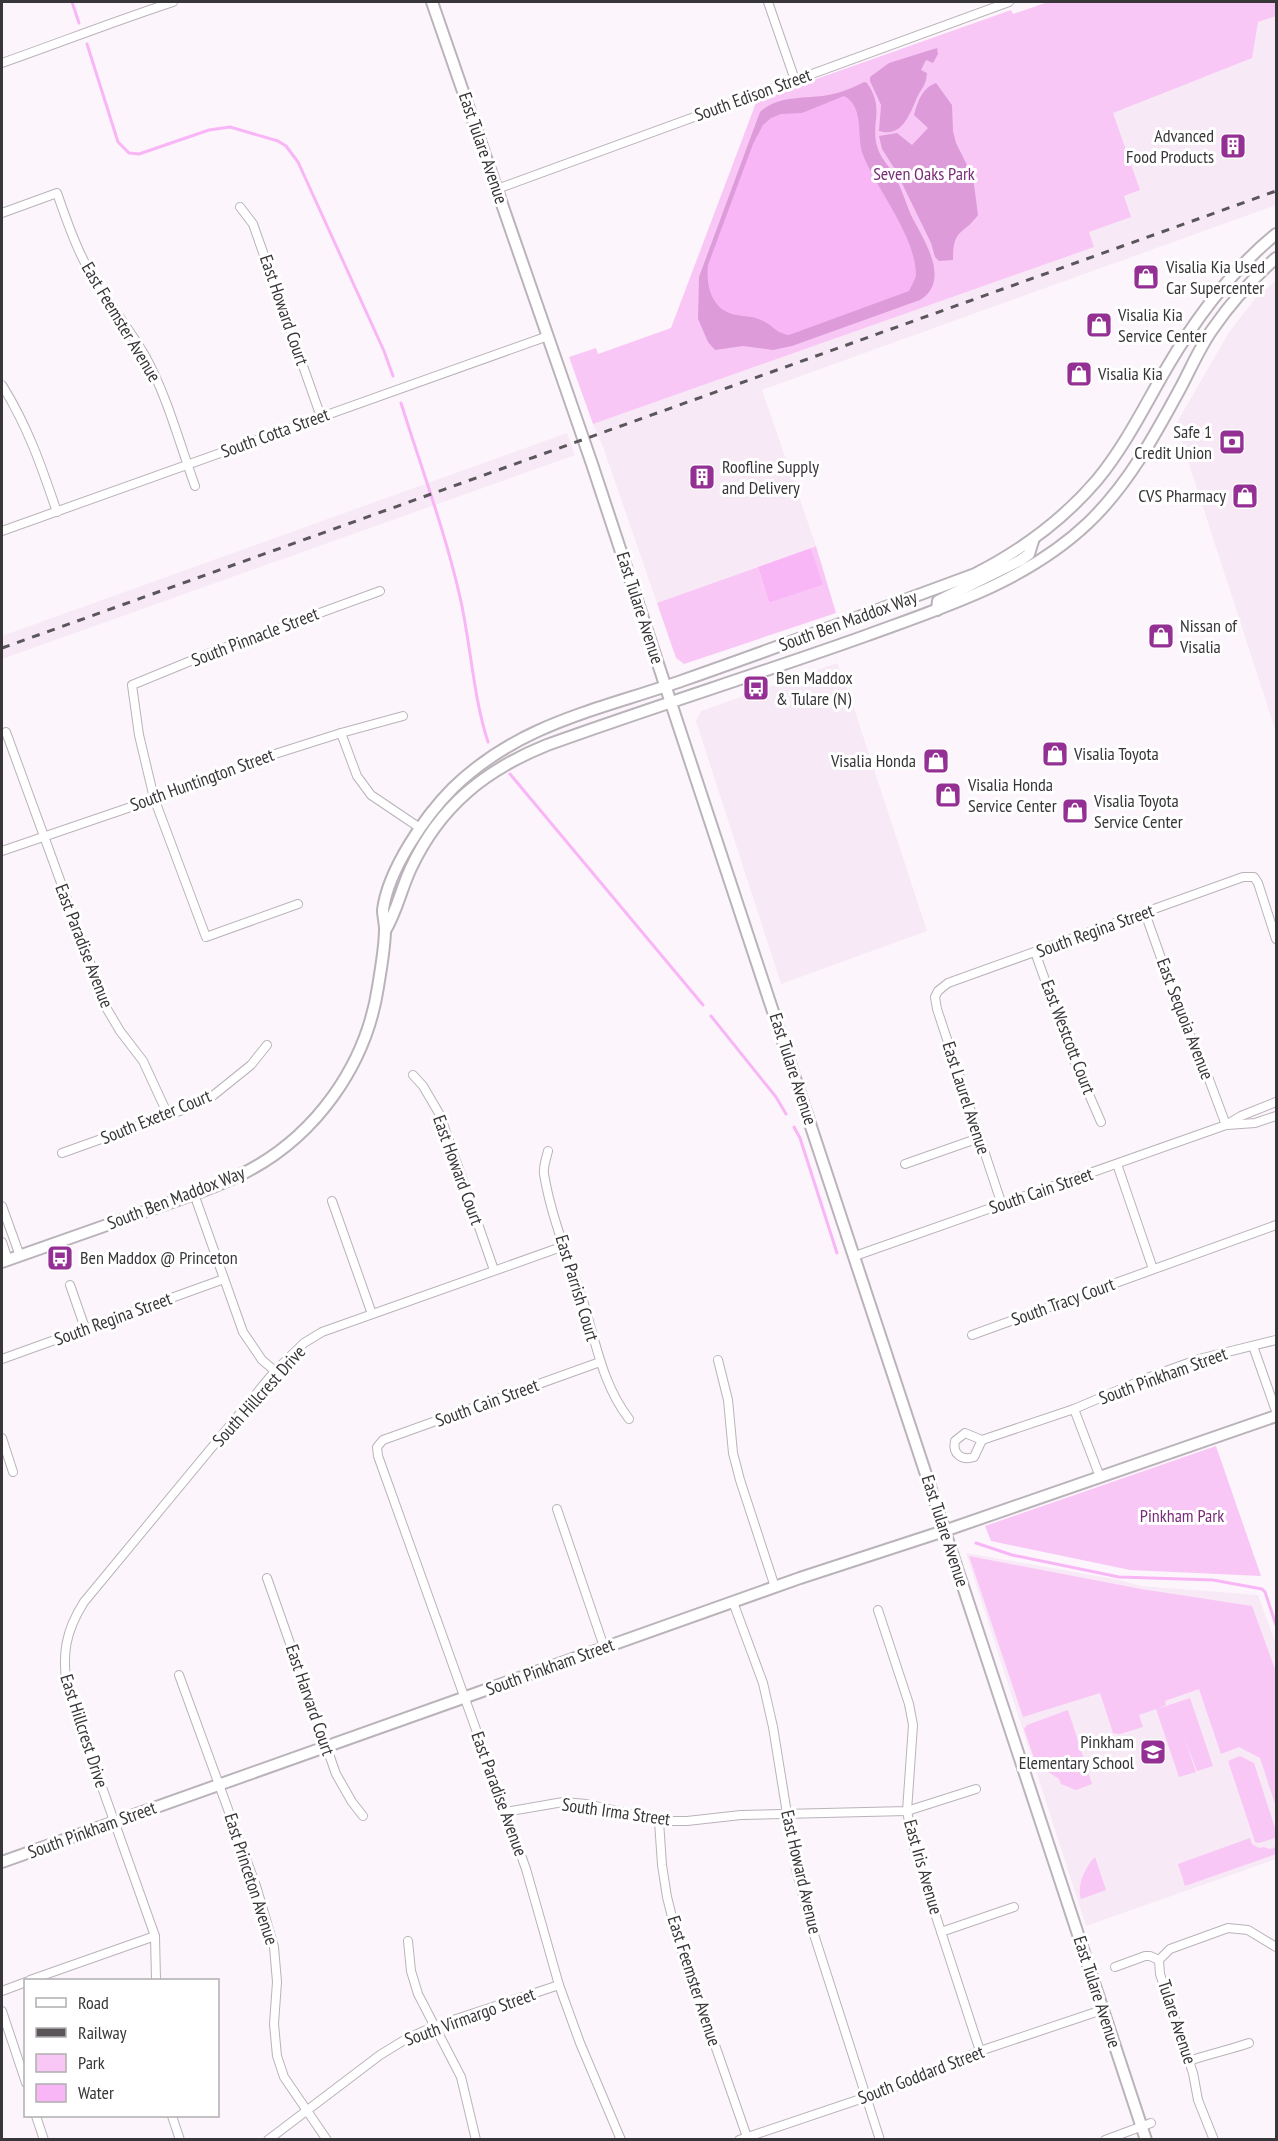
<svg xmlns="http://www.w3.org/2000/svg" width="1278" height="2141" font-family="'PT Sans Narrow',sans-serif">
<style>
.built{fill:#f7e9f6}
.green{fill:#f9c7f6}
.forest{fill:#dd9bda}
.water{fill:#f9b6f6}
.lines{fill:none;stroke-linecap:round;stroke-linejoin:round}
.stream{stroke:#f9b6f6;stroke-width:3}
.street-casing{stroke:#bab3ba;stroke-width:10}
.secondary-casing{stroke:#bab3ba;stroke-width:14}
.street{stroke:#fff;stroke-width:8}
.secondary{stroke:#fff;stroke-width:10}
.rail{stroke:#5a565a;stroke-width:3;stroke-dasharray:8 8;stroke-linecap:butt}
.labels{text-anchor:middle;stroke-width:6;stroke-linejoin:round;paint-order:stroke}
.street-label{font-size:18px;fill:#393639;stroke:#fff}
.poi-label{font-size:18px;fill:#393639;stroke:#fff;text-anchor:start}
.park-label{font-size:18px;fill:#782c78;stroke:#fff}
</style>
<rect width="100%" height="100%" fill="#fdf5fc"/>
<g class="built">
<polygon points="1048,2 1276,2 1276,205 762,390 816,546 657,603 603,447 593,424 1093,247 1089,232"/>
<polygon points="1276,280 1276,732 1176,424 1229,332 1255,299"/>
<polygon points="567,433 575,455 2,659 2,636"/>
<polygon points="837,663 848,690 927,931 781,984 696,721 701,711"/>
<polygon points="966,1553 1120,1580 1141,1586 1258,1595 1276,1644 1276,1859 1086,1926"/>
</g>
<g class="green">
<polygon points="1048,2 1276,2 1276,16 1258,22 1252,58 1113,113 1140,190 1124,196 1131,217 1089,232 1094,247 593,424 569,357 596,348 598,354 671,328 757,100 1011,10 1013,14"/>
<polygon points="816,546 836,613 684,664 676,658 657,603 758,567 769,603 822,585 811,548"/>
<polygon points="1216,1446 1261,1576 1130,1570 991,1541 985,1526"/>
<polygon points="969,1556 1141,1589 1252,1606 1276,1672 1276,1807 1260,1758 1239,1747 1221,1754 1199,1689 1165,1701 1166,1705 1157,1709 1190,1698 1213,1766 1197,1771 1184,1737 1196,1772 1179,1777 1156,1709 1139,1715 1143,1727 1120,1734 1113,1733 1100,1693 1023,1717"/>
<polygon points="1068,1710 1092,1784 1076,1790 1061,1784 1059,1779 1036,1764 1024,1729 1027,1725"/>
<polygon points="1240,1756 1254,1763 1276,1831 1275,1838 1259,1843 1255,1842 1228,1761"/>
<polygon points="1250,1838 1252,1844 1259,1848 1264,1847 1269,1849 1276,1847 1276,1854 1185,1886 1178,1864"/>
<path d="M1095,1857L1106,1890L1081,1899C1076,1886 1086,1866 1095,1857Z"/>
</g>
<g class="forest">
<path d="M937,48L938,54L933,63L926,60L921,70L927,73C926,87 921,88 916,100C909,116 901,138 879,131L881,105L870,81V77L889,63Z"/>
<path d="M864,82L867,83C886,110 869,124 878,149C881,158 888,165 893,173C901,186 905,201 911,215C923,239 952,280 920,300L792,346L773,350L743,346L715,350L708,342L698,319L699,277L760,112C778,95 806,99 828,95C841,93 852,88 864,82Z"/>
<path d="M936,83L952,105L953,131L956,143L973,177L978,215C963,236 953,227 953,260L939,261L935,257L931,243L896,171L882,149L879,136L897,133L912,145L928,128L914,115C918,101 922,88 936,83Z"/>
</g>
<g class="water">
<path d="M844,96C865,107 856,136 863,155C877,190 915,235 916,274C916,279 911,286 909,291L789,335C773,332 774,325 761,320C751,315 739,317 729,313C710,305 706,283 708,265L753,144L763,125L771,118L781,114L802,113Z"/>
<polygon points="811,548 823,585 769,603 758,567"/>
</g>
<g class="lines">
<g class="stream">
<polyline points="72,2 79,23"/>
<polyline points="87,44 118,142 129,153 139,154 209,130 230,127 278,141 286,146 298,162 384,351 393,376"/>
<path d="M401,403C421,467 445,531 460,597C471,645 473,696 488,742"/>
<polyline points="510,774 703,1005"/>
<polyline points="711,1016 776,1097 786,1114"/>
<polyline points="794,1127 800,1138 837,1253"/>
<polyline points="976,1543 1012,1555 1119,1577 1213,1580 1262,1589 1265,1592 1276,1625"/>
</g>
<defs>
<g id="street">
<polyline points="768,2 795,80"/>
<path d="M2,63C59,43 115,21 173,2"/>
<polyline points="497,189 1009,2"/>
<polyline points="240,207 253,224 321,417"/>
<path d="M2,213L57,193C65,216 73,240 84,261C101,294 125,322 144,354C167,395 179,442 195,486"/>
<path d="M2,385C28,427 41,465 57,512"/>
<polyline points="2,531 548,336"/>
<polyline points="6,732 107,1009 120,1031 143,1061 168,1115"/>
<polyline points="341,733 357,776 371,795 420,828"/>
<polyline points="2,851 204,782 275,754 341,733 403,716"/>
<polyline points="298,904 206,937 154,798 139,735 132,685 210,653 380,591"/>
<polyline points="1145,913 1183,1020 1204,1066 1226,1125"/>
<polyline points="1035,952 1073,1058 1101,1122"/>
<polyline points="413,1075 423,1086 440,1115 494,1270"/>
<polyline points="1227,1125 1255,1123 1276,1116"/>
<path d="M548,1151C546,1159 543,1167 544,1174C551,1217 569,1260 583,1301C596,1342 602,1384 629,1419"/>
<polyline points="62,1153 188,1108 210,1098 251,1065 267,1045"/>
<polyline points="905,1164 979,1138"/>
<polyline points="1117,1164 1153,1269"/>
<polyline points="194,1194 243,1332 262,1360 275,1371"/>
<polyline points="332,1201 372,1314"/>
<polyline points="1002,1205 937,1009 935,997 938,991 948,983 1243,877 1254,877 1258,883 1276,939"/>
<polyline points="2,1206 20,1256"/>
<polyline points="2,1242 8,1260"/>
<polyline points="855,1256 1226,1125 1241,1116 1276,1102"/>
<polyline points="70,1285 85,1328"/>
<polyline points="972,1335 1276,1225"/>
<polyline points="1253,1346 1276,1411"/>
<polyline points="2,1359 224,1279"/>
<polyline points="718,1360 728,1400 733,1453 740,1480 775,1587"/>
<polyline points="600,1362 383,1440 377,1447 378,1456 526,1869 559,1985 580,2043 621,2140"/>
<polyline points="1074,1409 1100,1477"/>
<path d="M965,1433L982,1440L974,1457C962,1461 952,1454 955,1441Z"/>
<polyline points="2,1438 13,1472"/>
<polyline points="982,1440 1074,1409 1147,1378 1199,1359 1276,1340"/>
<polyline points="557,1509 604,1647"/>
<polyline points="267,1578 336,1774 352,1802 363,1816"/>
<polyline points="733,1602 763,1683 773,1727 796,1869 809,1919 880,2140"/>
<polyline points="878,1610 909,1704 913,1725 907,1811 915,1852 980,2051"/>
<polyline points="179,1675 256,1886 274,1947 277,1982 274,2024 277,2056 284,2077 327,2140"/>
<polyline points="505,1812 563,1802 587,1804 659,1821 687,1821 741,1815 907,1811 976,1789"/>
<polyline points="659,1821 662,1865 667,1897 676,1933 747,2137"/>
<polyline points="941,1932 1014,1907"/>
<polyline points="408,1941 411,1971 418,1994 461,2077 476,2140"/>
<polyline points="1115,1967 1145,1956 1150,1956 1159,1960"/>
<polyline points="30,1980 155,1936"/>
<path d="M156,1980L155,1936L67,1689C62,1654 65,1632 84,1602L275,1371L304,1343L322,1332L564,1246"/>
<polyline points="2,1991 26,1982"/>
<polyline points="2,2011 26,2083"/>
<path d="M1189,2061C1209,2054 1229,2050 1249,2043"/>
<polyline points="36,2116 44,2140"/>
<polyline points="172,2116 180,2140"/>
<polyline points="268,2140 380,2055 406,2039 435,2026 559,1985"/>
<polyline points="739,2140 893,2088 980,2051 1102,2010"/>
<polyline points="1105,2140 1151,2123"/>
<polyline points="1214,2140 1198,2100 1193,2073 1160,1974 1159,1960 1170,1949 1228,1928 1248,1930 1276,1947"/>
</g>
<g id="secondary">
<polyline points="432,2 592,464 1146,2140"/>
<polyline points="937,610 938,601 1021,560 1029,554 1033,541"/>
<path d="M385,931C397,911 401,889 411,868C440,806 485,770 547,745C652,707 759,674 865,636C944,607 1026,582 1088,523C1128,485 1155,435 1181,387C1191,368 1200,347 1212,330C1230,304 1252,279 1276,258"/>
<path d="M2,1262C48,1246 95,1229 141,1213C176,1200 211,1190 244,1173C315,1137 366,1066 378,987C381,968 385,947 385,929C385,923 383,916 383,910C388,870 425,816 453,788C520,723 599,710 684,680C781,646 878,610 975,574C1022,550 1062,521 1097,480C1126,445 1146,403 1169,364C1198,315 1232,270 1276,234"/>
<polyline points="2,1862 800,1578 944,1531 1276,1416"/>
</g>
</defs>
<use href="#street" class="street-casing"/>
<use href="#secondary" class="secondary-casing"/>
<use href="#street" class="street"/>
<use href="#secondary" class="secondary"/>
<polyline class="rail" points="2,648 1276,191"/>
</g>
<defs>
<symbol id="building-square" viewBox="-11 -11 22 22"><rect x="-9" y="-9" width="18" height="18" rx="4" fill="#942f94" stroke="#fff"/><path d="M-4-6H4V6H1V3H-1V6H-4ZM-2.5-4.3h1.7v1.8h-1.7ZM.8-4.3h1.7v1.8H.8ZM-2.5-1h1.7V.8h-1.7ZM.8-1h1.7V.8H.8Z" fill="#fff"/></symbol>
<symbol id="shop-square" viewBox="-11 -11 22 22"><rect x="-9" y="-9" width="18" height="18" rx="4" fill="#942f94" stroke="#fff"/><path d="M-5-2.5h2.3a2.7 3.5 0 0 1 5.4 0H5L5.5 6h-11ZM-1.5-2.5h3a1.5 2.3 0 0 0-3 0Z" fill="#fff"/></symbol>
<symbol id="bank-square" viewBox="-11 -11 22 22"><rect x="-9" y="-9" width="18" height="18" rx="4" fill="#942f94" stroke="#fff"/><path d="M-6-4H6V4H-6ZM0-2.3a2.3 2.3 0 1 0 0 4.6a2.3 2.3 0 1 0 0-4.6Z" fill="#fff"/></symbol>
<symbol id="bus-square" viewBox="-11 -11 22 22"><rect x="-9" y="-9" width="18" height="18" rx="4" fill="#942f94" stroke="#fff"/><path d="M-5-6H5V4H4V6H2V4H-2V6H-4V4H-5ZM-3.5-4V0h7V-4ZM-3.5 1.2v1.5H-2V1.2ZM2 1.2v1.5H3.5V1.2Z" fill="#fff"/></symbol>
<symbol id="school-square" viewBox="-11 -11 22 22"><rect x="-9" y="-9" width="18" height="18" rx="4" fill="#942f94" stroke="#fff"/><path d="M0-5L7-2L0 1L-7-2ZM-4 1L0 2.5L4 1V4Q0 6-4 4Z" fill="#fff"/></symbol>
</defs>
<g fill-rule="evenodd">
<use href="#building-square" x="1218" y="131" width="30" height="30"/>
<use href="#shop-square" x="1131" y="262" width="30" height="30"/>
<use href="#shop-square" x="1084" y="310" width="30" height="30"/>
<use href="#shop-square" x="1064" y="359" width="30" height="30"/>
<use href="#bank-square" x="1217" y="427" width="30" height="30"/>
<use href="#building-square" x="687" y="462" width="30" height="30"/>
<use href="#shop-square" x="1230" y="481" width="30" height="30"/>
<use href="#shop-square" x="1146" y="621" width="30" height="30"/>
<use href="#bus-square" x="741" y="673" width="30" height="30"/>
<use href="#shop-square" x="1040" y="739" width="30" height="30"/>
<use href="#shop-square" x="921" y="746" width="30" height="30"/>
<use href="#shop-square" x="933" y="780" width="30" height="30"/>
<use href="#shop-square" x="1060" y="796" width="30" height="30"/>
<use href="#bus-square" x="45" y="1243" width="30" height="30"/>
<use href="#school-square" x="1138" y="1737" width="30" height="30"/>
</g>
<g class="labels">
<g class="street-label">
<text transform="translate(753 95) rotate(-20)" y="6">South Edison Street</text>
<text transform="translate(483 148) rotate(71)" y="6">East Tulare Avenue</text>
<text transform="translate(284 310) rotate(71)" y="6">East Howard Court</text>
<text transform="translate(121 322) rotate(59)" y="6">East Feemster Avenue</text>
<text transform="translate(275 433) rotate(-20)" y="6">South Cotta Street</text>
<text transform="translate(640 608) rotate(72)" y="6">East Tulare Avenue</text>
<text transform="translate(848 621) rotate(-20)" y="6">South Ben Maddox Way</text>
<text transform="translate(255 637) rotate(-21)" y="6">South Pinnacle Street</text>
<text transform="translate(202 780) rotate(-20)" y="6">South Huntington Street</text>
<text transform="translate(1095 931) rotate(-20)" y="6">South Regina Street</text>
<text transform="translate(84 946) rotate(69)" y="6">East Paradise Avenue</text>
<text transform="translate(1185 1019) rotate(69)" y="6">East Sequoia Avenue</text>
<text transform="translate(1068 1037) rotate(69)" y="6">East Westcott Court</text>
<text transform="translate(793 1069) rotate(72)" y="6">East Tulare Avenue</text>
<text transform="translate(966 1098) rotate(72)" y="6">East Laurel Avenue</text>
<text transform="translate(156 1117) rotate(-22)" y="6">South Exeter Court</text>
<text transform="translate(458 1170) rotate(70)" y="6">East Howard Court</text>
<text transform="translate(1041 1191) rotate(-19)" y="6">South Cain Street</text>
<text transform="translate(176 1198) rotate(-21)" y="6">South Ben Maddox Way</text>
<text transform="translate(577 1288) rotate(73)" y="6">East Parrish Court</text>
<text transform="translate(1063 1302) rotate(-20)" y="6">South Tracy Court</text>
<text transform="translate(113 1319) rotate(-20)" y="6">South Regina Street</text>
<text transform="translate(1163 1376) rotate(-20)" y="6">South Pinkham Street</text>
<text transform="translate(259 1396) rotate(-48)" y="6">South Hillcrest Drive</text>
<text transform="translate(487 1403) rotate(-20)" y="6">South Cain Street</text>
<text transform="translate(945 1531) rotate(72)" y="6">East Tulare Avenue</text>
<text transform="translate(550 1667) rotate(-20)" y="6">South Pinkham Street</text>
<text transform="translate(310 1700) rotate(71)" y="6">East Harvard Court</text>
<text transform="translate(84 1731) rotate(72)" y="6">East Hillcrest Drive</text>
<text transform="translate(499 1794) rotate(70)" y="6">East Paradise Avenue</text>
<text transform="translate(616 1812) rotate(8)" y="6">South Irma Street</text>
<text transform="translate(92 1830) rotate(-20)" y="6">South Pinkham Street</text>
<text transform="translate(923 1867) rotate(74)" y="6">East Iris Avenue</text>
<text transform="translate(801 1872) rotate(77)" y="6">East Howard Avenue</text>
<text transform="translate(251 1879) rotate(72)" y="6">East Princeton Avenue</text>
<text transform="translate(694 1981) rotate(72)" y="6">East Feemster Avenue</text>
<text transform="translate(1097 1992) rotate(72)" y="6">East Tulare Avenue</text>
<text transform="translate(470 2017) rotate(-20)" y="6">South Virmargo Street</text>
<text transform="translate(1177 2022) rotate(72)" y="6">Tulare Avenue</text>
<text transform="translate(921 2075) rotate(-21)" y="6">South Goddard Street</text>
</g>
<g class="poi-label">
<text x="1214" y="142" text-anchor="end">Advanced<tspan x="1214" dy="21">Food Products</tspan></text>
<text x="1166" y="273">Visalia Kia Used<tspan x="1166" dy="21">Car Supercenter</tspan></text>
<text x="1118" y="321">Visalia Kia<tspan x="1118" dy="21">Service Center</tspan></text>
<text x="1098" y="380">Visalia Kia</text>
<text x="1212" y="438" text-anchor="end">Safe 1<tspan x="1212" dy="21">Credit Union</tspan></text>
<text x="722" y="473">Roofline Supply<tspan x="722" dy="21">and Delivery</tspan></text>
<text x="1226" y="502" text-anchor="end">CVS Pharmacy</text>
<text x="1180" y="632">Nissan of<tspan x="1180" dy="21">Visalia</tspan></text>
<text x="776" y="684">Ben Maddox<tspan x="776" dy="21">&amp; Tulare (N)</tspan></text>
<text x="1074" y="760">Visalia Toyota</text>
<text x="916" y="767" text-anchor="end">Visalia Honda</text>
<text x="968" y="791">Visalia Honda<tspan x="968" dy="21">Service Center</tspan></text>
<text x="1094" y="807">Visalia Toyota<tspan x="1094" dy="21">Service Center</tspan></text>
<text x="80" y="1264">Ben Maddox @ Princeton</text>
<text x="1134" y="1748" text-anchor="end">Pinkham<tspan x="1134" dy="21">Elementary School</tspan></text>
</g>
<g class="park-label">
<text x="924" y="180">Seven Oaks Park</text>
<text x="1182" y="1522">Pinkham Park</text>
</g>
</g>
<rect width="1278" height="2141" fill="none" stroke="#393639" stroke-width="6"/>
<rect x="24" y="1979" width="195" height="138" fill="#ffffff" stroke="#b0afb0" stroke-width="1.5"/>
<rect x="36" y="1998" width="30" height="9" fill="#ffffff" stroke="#b0afb0" stroke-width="1.5"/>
<text x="78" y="2009" font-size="18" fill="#393639">Road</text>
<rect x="36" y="2028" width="30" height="9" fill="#5a565a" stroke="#b0afb0" stroke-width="1.5"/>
<text x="78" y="2039" font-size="18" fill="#393639">Railway</text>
<rect x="36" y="2054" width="30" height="18" fill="#f9c7f6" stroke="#b0afb0" stroke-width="1.5"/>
<text x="78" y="2069" font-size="18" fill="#393639">Park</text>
<rect x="36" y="2084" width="30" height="18" fill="#f9b6f6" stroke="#b0afb0" stroke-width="1.5"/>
<text x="78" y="2099" font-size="18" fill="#393639">Water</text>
</svg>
